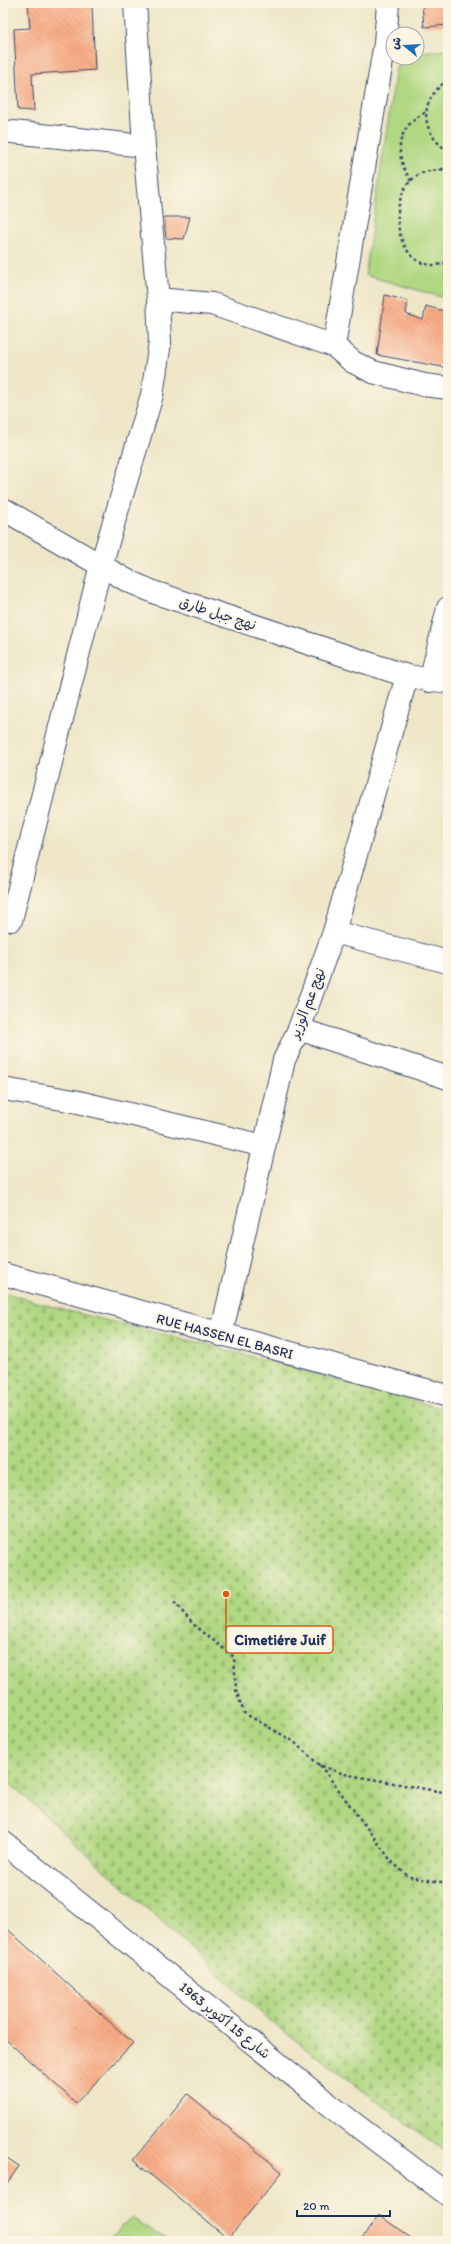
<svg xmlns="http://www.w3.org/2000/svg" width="451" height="2244" font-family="Itim,'Playpen Sans Arabic',sans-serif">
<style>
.cemetery{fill:url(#cemetery-stones);stroke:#668370}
.garden{fill:#b0d781;stroke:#668370}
.building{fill:url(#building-back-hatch)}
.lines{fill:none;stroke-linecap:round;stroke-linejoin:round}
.street-casing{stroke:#3b4a6e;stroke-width:24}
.primary-casing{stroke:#3b4a6e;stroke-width:24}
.path{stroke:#3b4a6e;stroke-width:2.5;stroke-dasharray:3 3;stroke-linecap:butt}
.street{stroke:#fff;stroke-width:22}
.primary{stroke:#fff;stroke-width:22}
.labels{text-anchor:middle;stroke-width:4;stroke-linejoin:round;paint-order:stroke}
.street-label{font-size:14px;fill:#1b2f5e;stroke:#fcf5e5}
.leader{fill:none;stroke:#de5710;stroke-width:1.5}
.callout-dot{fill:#de5710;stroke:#fcf5e5;stroke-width:1.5}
.callout{fill:#fcf5e5;stroke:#de5710;stroke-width:1.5}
.callout-label{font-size:15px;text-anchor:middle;font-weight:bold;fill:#1b2f5e}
</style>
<defs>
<pattern id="cemetery-stones" width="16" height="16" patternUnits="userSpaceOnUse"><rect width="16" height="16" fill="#b0d781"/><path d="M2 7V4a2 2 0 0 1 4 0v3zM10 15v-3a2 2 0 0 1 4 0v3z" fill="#97b972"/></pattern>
<pattern id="building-back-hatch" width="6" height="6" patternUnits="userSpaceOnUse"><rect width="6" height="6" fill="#f8ab84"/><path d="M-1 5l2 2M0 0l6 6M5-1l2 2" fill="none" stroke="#d49374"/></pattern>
</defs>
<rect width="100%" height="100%" fill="#fcf5e5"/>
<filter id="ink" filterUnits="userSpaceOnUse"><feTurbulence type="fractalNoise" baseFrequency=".025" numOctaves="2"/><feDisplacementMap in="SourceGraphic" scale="8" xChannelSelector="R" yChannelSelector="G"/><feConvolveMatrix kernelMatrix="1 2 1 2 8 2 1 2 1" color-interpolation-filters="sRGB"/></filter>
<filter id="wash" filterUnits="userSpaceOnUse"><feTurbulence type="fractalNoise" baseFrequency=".012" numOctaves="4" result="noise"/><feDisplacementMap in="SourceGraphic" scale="16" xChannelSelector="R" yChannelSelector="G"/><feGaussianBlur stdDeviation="0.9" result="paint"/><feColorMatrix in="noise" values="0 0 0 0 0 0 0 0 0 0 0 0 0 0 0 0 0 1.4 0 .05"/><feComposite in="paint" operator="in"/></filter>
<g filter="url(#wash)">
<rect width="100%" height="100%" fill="#eee6c6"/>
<polygon class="cemetery" points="3,1292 60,1309 209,1345 448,1410 448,2154 271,2022 3,1777"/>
<g class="garden">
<polygon points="448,50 448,299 365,275 396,68 426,51"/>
<polygon points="132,2218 170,2241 105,2241"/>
</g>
<g id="blocks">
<g class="building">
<polygon points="28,3 85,3 85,7 92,6 95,70 32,74 34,111 18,110 14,29 30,28"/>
<polygon points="422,3 448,3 448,25 424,27"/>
<polygon points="164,217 190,217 184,239 166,238"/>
<polygon points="385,295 408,301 406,314 423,320 426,306 444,311 448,297 448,368 377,355"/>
<polygon points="3,1925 133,2043 76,2103 3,2037"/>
<polygon points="188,2094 282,2172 228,2239 133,2160"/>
<polygon points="4,2156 19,2166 3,2189 3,2157"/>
<polygon points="379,2215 415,2241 360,2241"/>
</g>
</g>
</g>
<g filter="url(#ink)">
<use href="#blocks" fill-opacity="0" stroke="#3b4a6e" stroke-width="1"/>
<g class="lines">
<defs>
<g id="street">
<polyline points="3,131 144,146"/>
<polyline points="158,299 212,304 334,346 353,362 373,372 424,385 448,388"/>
<polyline points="334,346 385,43 388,3"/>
<polyline points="3,509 128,581 156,593 407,676 448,682"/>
<polyline points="430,681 448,608"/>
<polyline points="11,920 101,565 152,395 160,342 158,299 144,146 135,3"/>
<polyline points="334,932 448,962"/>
<polyline points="299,1029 448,1078"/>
<polyline points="3,1089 74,1101 264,1146"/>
<polyline points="3,1274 448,1396"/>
<polyline points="221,1335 284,1060 299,1029 334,932 407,676"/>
</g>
<polyline id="primary" points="3,1842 331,2106 448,2195"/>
</defs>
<use href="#street" class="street-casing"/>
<use href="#primary" class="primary-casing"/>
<g class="path">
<path d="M448,80C419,99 419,132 448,151"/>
<polyline points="441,170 448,165"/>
<path d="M448,170C438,170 427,170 418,175C381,197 397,282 448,262"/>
<path d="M411,181C393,153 396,128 426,112"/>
<polyline points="174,1602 193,1624 234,1657 236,1690 244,1713 293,1741 319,1765 344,1774 448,1793"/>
<polyline points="320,1765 392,1862 409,1877 448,1883"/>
</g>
<use href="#street" class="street"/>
<use href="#primary" class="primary"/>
</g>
</g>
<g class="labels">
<g class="street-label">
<text transform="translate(218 613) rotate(18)" y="5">نهج جبل طارق</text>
<text transform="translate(307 1003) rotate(-69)" y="5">نهج عم الوزير</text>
<text transform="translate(225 1336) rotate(15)" y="5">RUE HASSEN EL BASRI</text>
<text transform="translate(225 2020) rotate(39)" y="5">شارع 15 أكتوبر 1963</text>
</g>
</g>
<path class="leader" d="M226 1594L226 1640"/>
<circle class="callout-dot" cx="226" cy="1594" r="4"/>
<rect class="callout" x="226" y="1626" width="107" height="27" rx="4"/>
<g class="callout-label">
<text x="280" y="1645">Cimetiére Juif</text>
</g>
<rect width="451" height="2244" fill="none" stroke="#fcf5e5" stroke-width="16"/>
<g transform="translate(405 46) rotate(288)"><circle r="19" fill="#fcf5e5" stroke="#a2a6af"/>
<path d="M0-3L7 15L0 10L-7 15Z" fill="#1f6fb2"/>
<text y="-6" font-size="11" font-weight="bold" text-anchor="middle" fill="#1b2f5e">ش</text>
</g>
<path d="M297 2210v6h93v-6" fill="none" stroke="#1b2f5e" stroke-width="2"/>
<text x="303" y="2210" font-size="12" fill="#1b2f5e" stroke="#fcf5e5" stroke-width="3" paint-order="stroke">20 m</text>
</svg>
